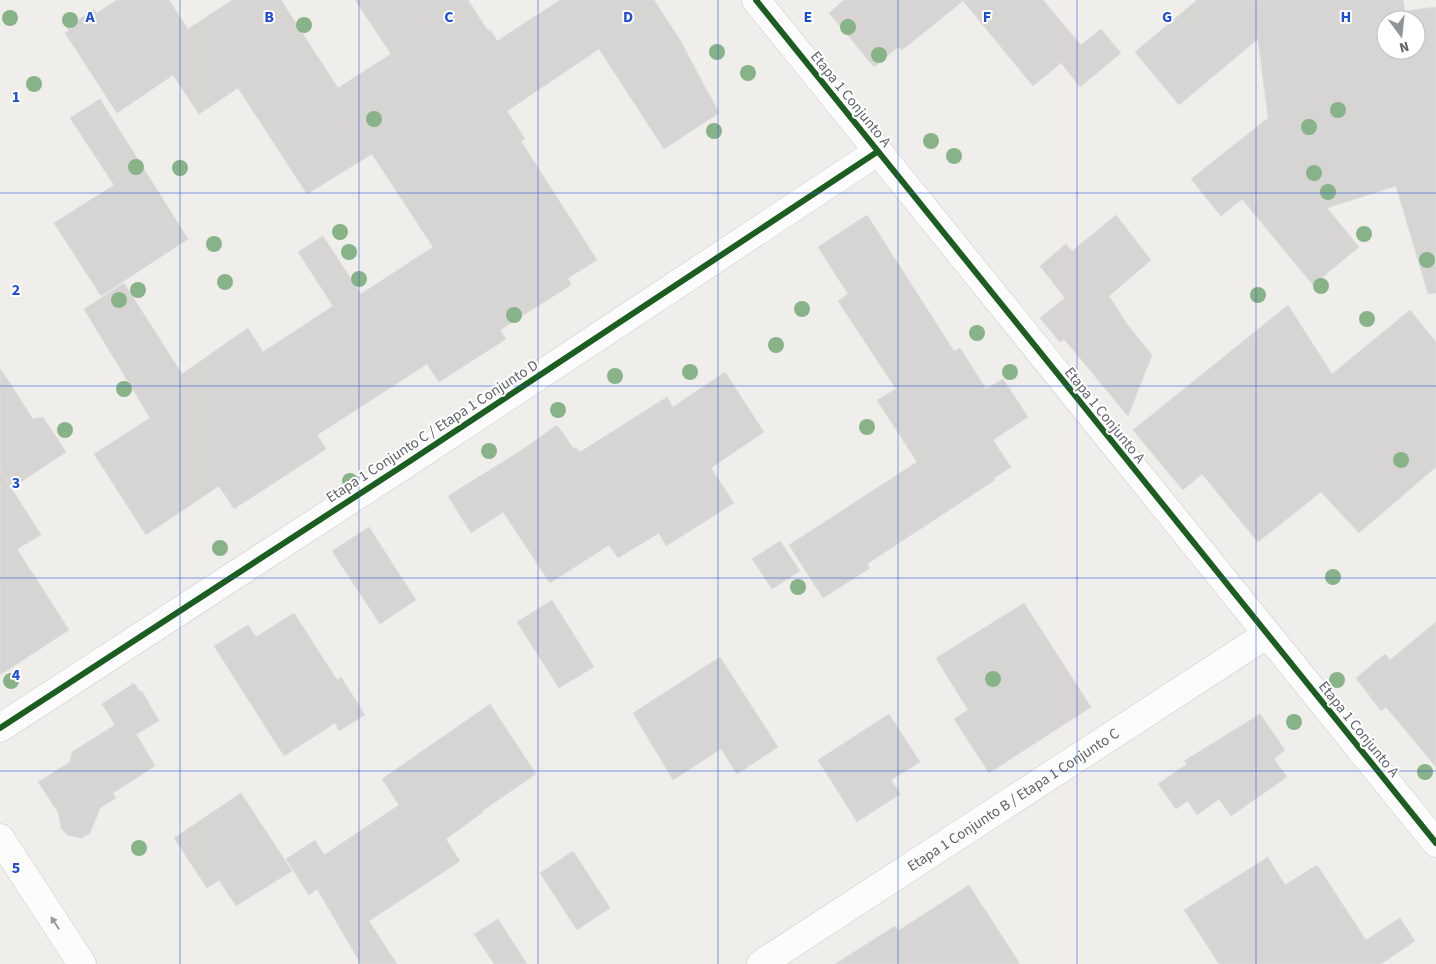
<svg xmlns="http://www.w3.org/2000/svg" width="1436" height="964" font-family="'Source Sans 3',sans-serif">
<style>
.building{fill:#d6d5d3;stroke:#deddd9;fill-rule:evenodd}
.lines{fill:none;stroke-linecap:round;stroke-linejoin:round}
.minor-casing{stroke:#cbcccc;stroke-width:29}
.minor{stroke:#fdfcfc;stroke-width:28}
.cycleway-casing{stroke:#fff;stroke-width:9}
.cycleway{stroke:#1b5e20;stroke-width:6}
.tree{fill:#88b388}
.oneway{fill:#96999c}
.grid{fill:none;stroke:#1d4ed8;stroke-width:1;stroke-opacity:0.55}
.labels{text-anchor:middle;stroke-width:4;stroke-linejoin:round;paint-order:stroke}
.street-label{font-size:15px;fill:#5f6368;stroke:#fff}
.grid-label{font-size:16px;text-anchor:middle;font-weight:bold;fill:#1d4ed8;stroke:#fff;stroke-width:4;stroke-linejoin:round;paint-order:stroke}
</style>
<rect width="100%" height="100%" fill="#efeeea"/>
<g class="building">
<polygon points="117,0 169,0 188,29 232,0 281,0 338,88 391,54 355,0 468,0 488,31 490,29 497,41 560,0 654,0 680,40 719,113 664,149 599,49 507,111 525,139 521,141 597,260 568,278 571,285 500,330 506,339 439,382 427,364 317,435 326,449 234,509 219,486 146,535 94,454 150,418 84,309 124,283 182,374 248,328 263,352 333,306 298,252 323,236 361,294 433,247 372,154 307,194 238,88 199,114 173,75 117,113 65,33 69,31 67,28 94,9 97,13"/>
<polygon points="844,0 1043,0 1081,45 1101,29 1121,53 1080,87 1061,63 1077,50 1033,86 963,1 902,50 898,47 874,67 829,13"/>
<path d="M1197,0H1403L1405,11L1436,7V293L1428,294L1396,186L1327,208L1359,247L1313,285L1242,199L1221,216L1191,179L1268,118L1258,39L1179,105L1135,52ZM1386,20H1416V50H1386Z"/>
<polygon points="100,99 188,239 101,296 54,223 114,185 70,118"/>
<polygon points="867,215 954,351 960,348 986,389 1003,379 1028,417 993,440 1011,467 994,478 995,480 867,564 870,568 823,598 789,545 917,462 877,400 896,389 838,301 848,294 818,247"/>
<polygon points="1116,215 1151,260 1109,296 1127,324 1152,355 1128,416 1064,339 1060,342 1040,318 1065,298 1040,266 1066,244 1072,251"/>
<polygon points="1288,305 1332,374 1410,310 1436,342 1436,467 1359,533 1321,492 1258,542 1202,474 1183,490 1133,430"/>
<polygon points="0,368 33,419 43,417 66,452 12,488 0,469"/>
<polygon points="725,372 764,432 711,468 734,503 666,546 659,533 618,558 609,545 550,583 503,512 471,533 448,496 522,450 557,425 574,449 576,447 580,452 667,397 673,407"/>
<polygon points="0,470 41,535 17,549 69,630 0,675"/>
<polygon points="369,527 416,600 380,624 332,551"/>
<polygon points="780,541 800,571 772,589 752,559"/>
<polygon points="552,600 594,667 559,688 517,622"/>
<polygon points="1024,603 1091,707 989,773 954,719 968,710 936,658"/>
<polygon points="294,613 337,680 341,677 365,715 339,731 335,723 284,756 214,646 248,625 256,637"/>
<polygon points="1436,622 1436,767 1386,707 1381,711 1356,678 1385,654 1390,660"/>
<polygon points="720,657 778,747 737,774 721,749 673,780 633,713"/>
<polygon points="134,683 140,692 142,691 159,721 136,734 155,766 113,793 116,798 100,808 90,833 81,838 67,835 61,828 58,812 38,782 70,762 72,752 115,725 102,704"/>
<polygon points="490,704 536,774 482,811 483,812 446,839 460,861 369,921 397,964 361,964 317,889 309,895 286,859 315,840 324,855 399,805 382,779"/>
<polygon points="889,714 920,762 891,780 900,794 857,822 818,760"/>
<polygon points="1260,714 1285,750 1274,759 1287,777 1231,816 1219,799 1197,815 1188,801 1176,809 1158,784 1187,764 1184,761"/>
<polygon points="241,793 292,871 236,906 219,880 207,888 174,838"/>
<polygon points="573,851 610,908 577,930 540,873"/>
<polygon points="1268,857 1285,885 1317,865 1366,940 1400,918 1415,941 1381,964 1219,964 1184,910"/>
<polygon points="969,885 1020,964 835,964 895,926 898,931"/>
<polygon points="498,919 527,964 494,964 474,934"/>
</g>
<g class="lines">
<defs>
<g id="minor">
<polyline points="756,0 1436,843"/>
<polyline points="0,728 404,465 877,152"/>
<polyline points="0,838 82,964"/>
<path id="s1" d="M761,964L1266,635"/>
</g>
</defs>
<use href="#minor" class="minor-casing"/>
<use href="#minor" class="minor"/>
<defs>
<g id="cycleway">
<polyline points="756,0 1436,843"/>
<polyline points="0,728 404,465 877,152"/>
</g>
</defs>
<use href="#cycleway" class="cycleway-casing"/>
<use href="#cycleway" class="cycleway"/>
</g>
<g class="tree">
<circle cx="10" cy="18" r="8"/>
<circle cx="70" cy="20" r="8"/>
<circle cx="304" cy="25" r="8"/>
<circle cx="848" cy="27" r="8"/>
<circle cx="717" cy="52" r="8"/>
<circle cx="879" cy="55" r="8"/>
<circle cx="748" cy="73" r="8"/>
<circle cx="34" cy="84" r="8"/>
<circle cx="1338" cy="110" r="8"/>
<circle cx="374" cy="119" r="8"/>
<circle cx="1309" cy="127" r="8"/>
<circle cx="714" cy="131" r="8"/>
<circle cx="931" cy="141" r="8"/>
<circle cx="954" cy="156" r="8"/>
<circle cx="136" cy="167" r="8"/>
<circle cx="180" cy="168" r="8"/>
<circle cx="1314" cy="173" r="8"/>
<circle cx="1328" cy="192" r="8"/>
<circle cx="340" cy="232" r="8"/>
<circle cx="1364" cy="234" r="8"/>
<circle cx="214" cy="244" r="8"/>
<circle cx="349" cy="252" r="8"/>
<circle cx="1427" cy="260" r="8"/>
<circle cx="359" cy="279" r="8"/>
<circle cx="225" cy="282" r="8"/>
<circle cx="1321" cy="286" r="8"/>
<circle cx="138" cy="290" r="8"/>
<circle cx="1258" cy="295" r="8"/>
<circle cx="119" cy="300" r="8"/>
<circle cx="802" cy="309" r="8"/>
<circle cx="514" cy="315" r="8"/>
<circle cx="1367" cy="319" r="8"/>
<circle cx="977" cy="333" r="8"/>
<circle cx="776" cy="345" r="8"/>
<circle cx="690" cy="372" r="8"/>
<circle cx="1010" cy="372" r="8"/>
<circle cx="615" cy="376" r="8"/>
<circle cx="124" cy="389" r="8"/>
<circle cx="558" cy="410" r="8"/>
<circle cx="867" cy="427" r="8"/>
<circle cx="65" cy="430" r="8"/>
<circle cx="489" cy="451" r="8"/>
<circle cx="1401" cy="460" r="8"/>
<circle cx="350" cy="481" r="8"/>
<circle cx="220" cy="548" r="8"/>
<circle cx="1333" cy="577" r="8"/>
<circle cx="798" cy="587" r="8"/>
<circle cx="993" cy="679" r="8"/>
<circle cx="1337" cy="680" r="8"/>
<circle cx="11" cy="681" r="8"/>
<circle cx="1294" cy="722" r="8"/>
<circle cx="1425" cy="772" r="8"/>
<circle cx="139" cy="848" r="8"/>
</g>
<defs><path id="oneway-solid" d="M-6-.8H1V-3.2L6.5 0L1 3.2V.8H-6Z" transform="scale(1.25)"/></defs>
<use class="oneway" href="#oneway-solid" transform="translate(55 923) rotate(-123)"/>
<path class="grid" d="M180,0V964M359,0V964M538,0V964M718,0V964M898,0V964M1077,0V964M1256,0V964M0,193H1436M0,386H1436M0,578H1436M0,771H1436"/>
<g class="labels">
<g class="street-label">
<text transform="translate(851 99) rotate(51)" y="5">Etapa 1 Conjunto A</text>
<text transform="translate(1105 415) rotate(51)" y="5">Etapa 1 Conjunto A</text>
<text transform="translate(432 431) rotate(-33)" y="5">Etapa 1 Conjunto C / Etapa 1 Conjunto D</text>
<text transform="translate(1359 729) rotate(51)" y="5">Etapa 1 Conjunto A</text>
<text dy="5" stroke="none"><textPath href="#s1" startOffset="301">Etapa 1 Conjunto B / Etapa 1 Conjunto C</textPath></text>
</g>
</g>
<g class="grid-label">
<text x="90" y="22">A</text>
<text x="269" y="22">B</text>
<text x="449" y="22">C</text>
<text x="628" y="22">D</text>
<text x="808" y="22">E</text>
<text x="987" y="22">F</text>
<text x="1167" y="22">G</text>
<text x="1346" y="22">H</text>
<text x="16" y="102">1</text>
<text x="16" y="295">2</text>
<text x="16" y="488">3</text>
<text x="16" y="680">4</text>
<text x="16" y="873">5</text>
</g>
<g transform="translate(1401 35) rotate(165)"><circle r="24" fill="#ffffff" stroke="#bfc1c3"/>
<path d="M0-4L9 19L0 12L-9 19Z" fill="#919496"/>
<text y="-8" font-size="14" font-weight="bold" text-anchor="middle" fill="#5f6368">N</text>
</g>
</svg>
